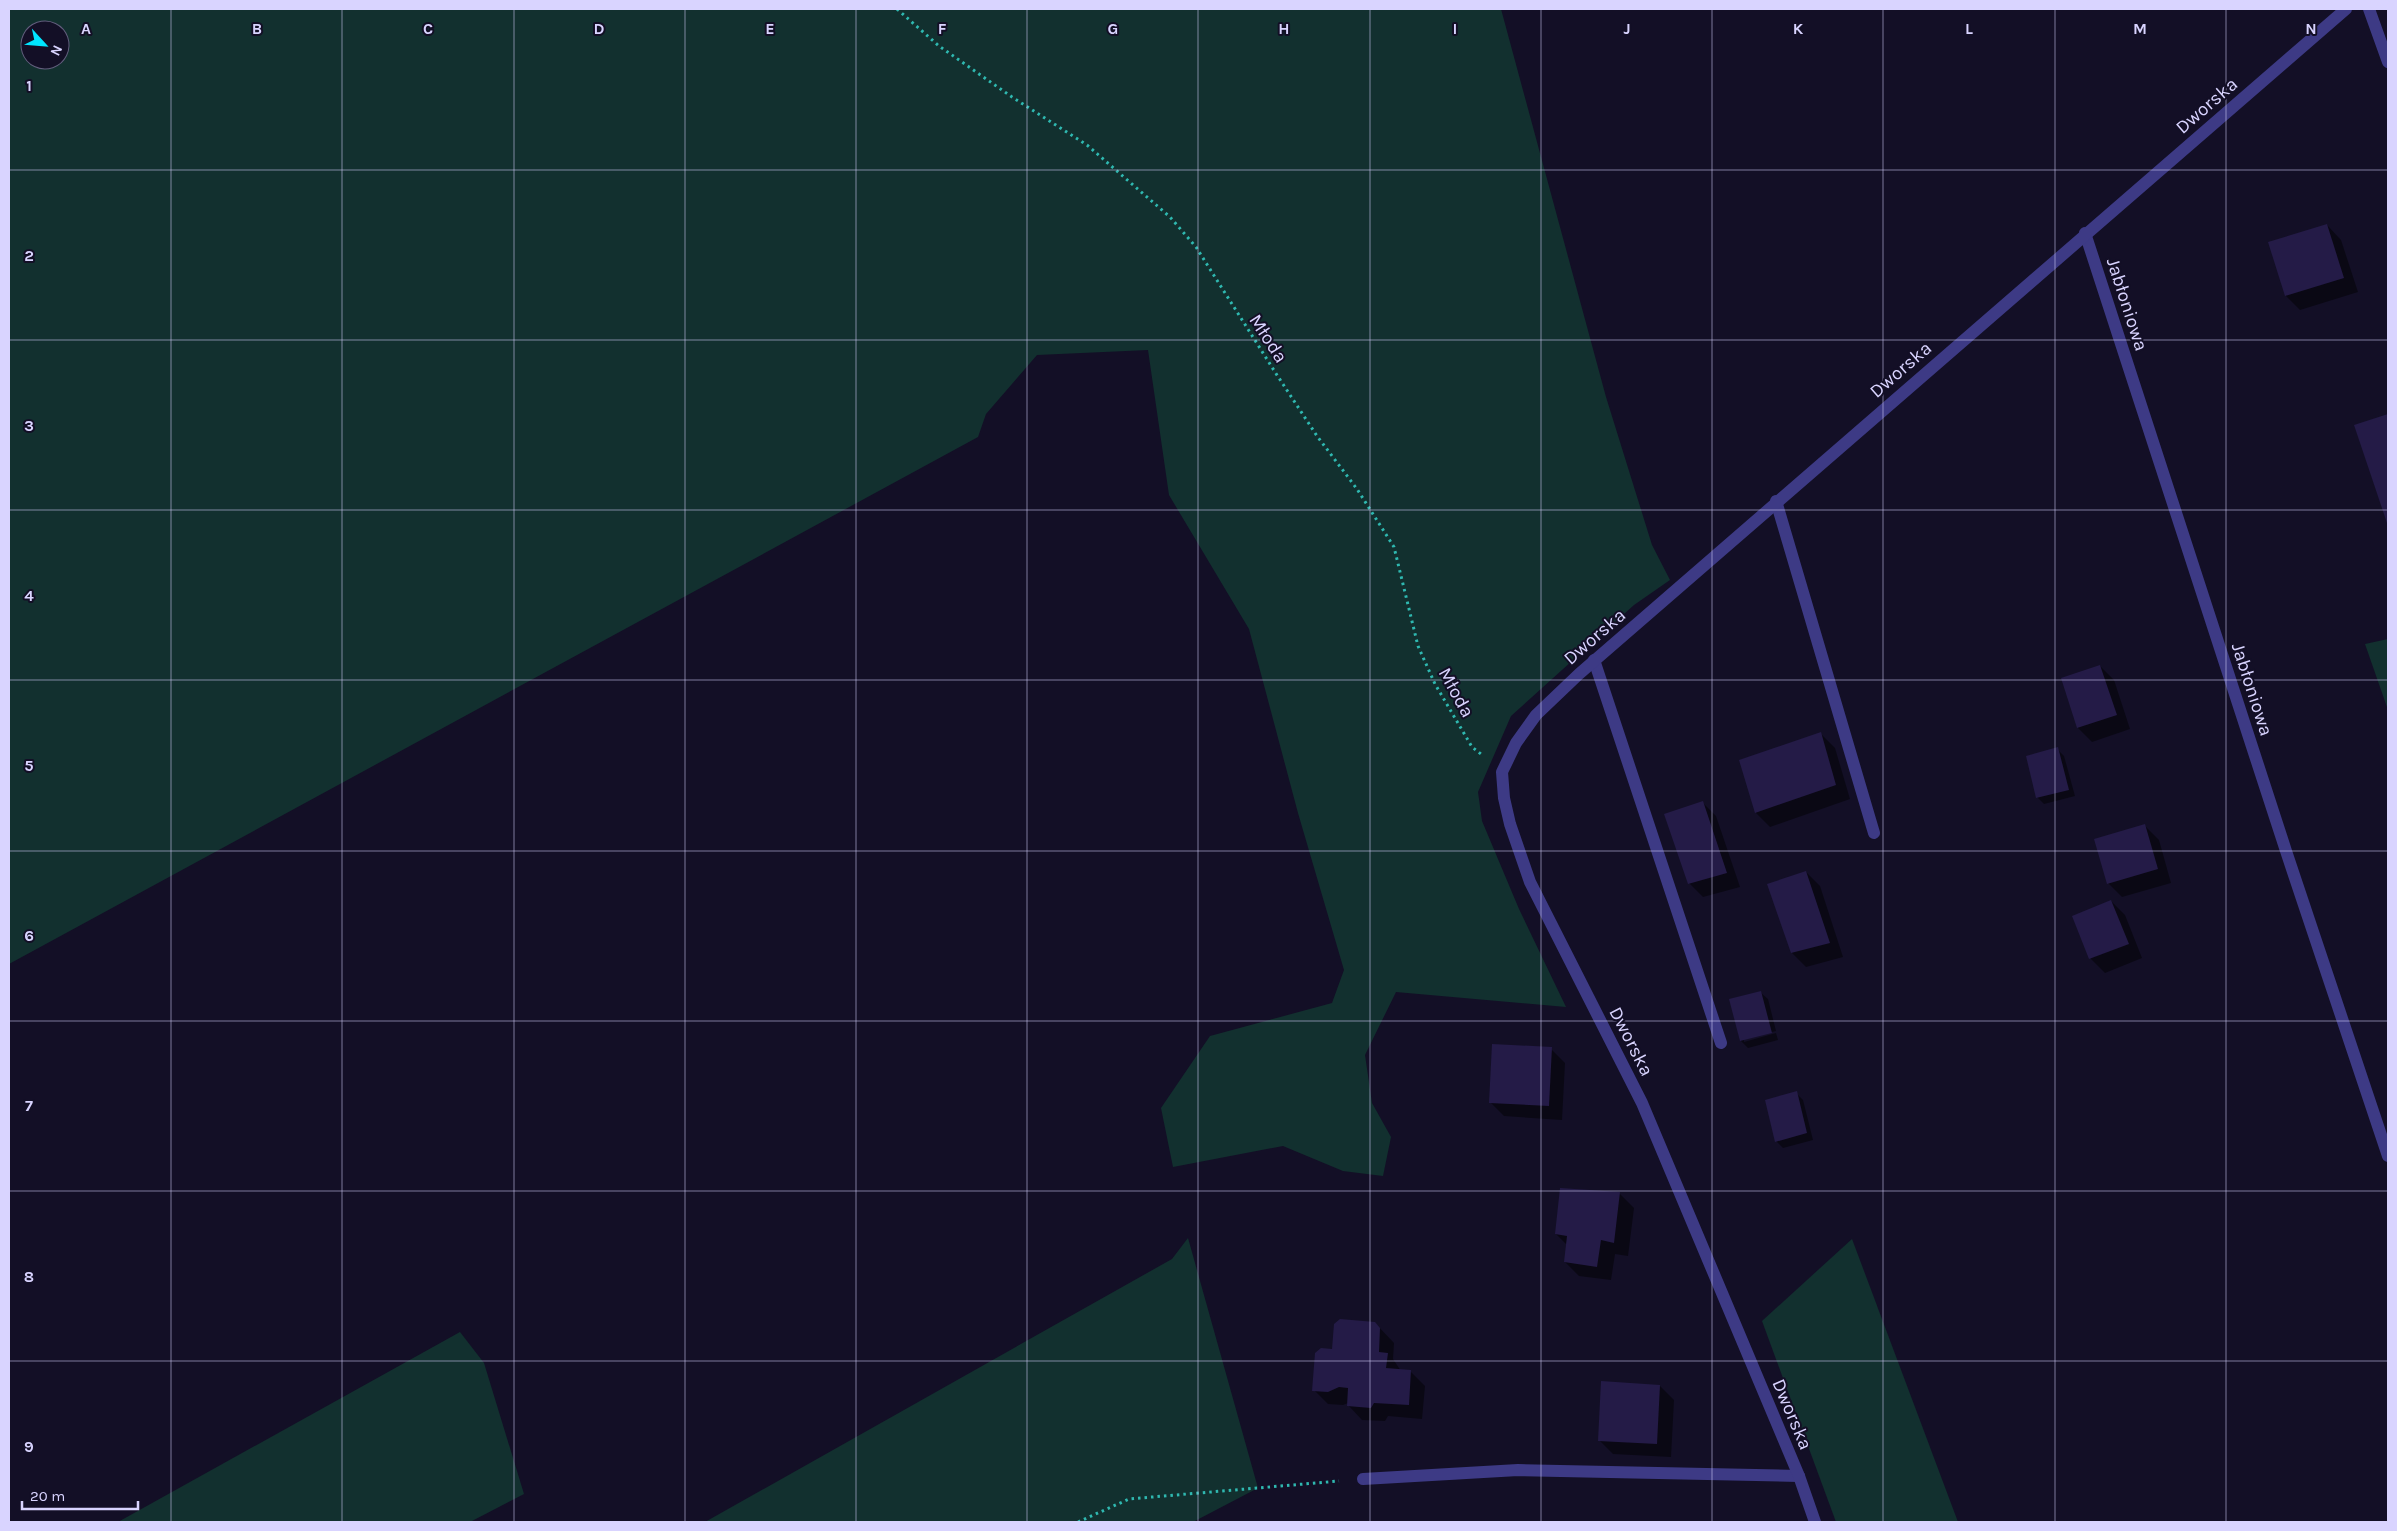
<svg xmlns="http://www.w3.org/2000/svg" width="2397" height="1531" font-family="Karla,sans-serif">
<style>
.green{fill:#12302f;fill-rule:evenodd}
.shadow{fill:#0007}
.building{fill:#241b47}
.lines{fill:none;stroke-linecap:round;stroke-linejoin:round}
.path{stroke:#2fb8b0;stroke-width:3;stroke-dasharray:2.5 4;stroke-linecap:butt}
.service{stroke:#3d3a85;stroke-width:12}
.minor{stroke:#3d3a85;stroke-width:12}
.grid{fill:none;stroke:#d9d4ff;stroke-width:1;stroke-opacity:0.55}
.labels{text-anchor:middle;stroke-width:4;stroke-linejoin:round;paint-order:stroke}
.street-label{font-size:19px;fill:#d9d4ff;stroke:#130f26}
.grid-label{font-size:16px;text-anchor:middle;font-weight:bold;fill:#d9d4ff;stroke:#130f26;stroke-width:4;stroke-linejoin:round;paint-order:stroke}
</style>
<rect width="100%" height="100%" fill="#130f26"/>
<g class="green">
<path d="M9,9H1501L1606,397L1652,545L1670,580L1634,605L1511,716L1478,792L1482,821L1519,909L1566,1007L1396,992L1365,1055L1372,1103L1391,1137L1383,1176L1343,1171L1283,1146L1173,1167L1161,1108L1210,1036L1332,1003L1344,970L1298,813L1249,629L1169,495L1148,350L1037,355L986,414L978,437L9,964ZM30,30H60V60H30Z"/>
<polygon points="2388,639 2388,710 2365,644"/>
<polygon points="1188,1238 1258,1488 1193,1522 705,1522 1172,1259"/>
<polygon points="1852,1239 1958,1522 1836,1522 1762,1321"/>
<polygon points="460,1332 484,1363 524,1494 470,1522 118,1522"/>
</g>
<g class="shadow">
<polygon points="2327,225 2341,240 2358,292 2300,310 2286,296 2270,243"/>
<polygon points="2388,415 2388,524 2355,426"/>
<polygon points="2100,666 2114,680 2130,729 2092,742 2078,728 2063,678"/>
<polygon points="1821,734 1835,748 1850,799 1770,827 1756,813 1741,760"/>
<polygon points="2057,749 2064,756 2075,796 2044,804 2037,797"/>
<polygon points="1702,802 1716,816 1740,887 1703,897 1689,883"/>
<polygon points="2145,826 2159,840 2171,883 2122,897 2108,883"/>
<polygon points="1806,872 1820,886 1843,957 1806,967 1792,953"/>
<polygon points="2111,901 2125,915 2142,958 2105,973 2091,959 2074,916"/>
<polygon points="1761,993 1768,999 1776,1031 1744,1039 1744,1042 1776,1033 1778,1040 1748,1048 1741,1041 1730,1000"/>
<polygon points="1551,1049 1565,1063 1562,1120 1504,1116 1490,1102"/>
<polygon points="1796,1093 1803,1100 1813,1140 1783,1148 1776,1141"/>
<polygon points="1620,1194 1634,1208 1628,1256 1615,1254 1611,1280 1579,1276 1565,1262 1567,1245 1556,1234"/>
<polygon points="1375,1323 1394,1343 1393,1359 1401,1371 1411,1372 1425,1386 1422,1419 1388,1416 1385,1421 1362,1420 1348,1405 1348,1403 1343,1405 1328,1404 1314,1390 1333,1351"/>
<polygon points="1660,1386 1674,1400 1671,1457 1613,1454 1599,1440"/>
</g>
<g class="building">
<polygon points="2327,224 2344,278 2285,296 2268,242"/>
<polygon points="2388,414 2388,526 2354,425"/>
<polygon points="2100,665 2117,715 2077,728 2061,678"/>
<polygon points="1821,732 1836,785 1755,813 1739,760"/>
<polygon points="2058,747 2069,790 2036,798 2026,756"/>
<polygon points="1703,801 1727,873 1688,884 1664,814"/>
<polygon points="2145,824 2158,869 2107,884 2094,839"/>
<polygon points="1806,871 1830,943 1791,953 1767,884"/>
<polygon points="2111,900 2129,944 2089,959 2072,916"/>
<polygon points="1761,991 1772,1033 1740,1041 1729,999"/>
<polygon points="1492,1044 1552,1047 1549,1106 1489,1103"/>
<polygon points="1797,1091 1807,1133 1775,1142 1765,1100"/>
<polygon points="1560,1188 1620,1192 1614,1243 1601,1240 1597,1267 1564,1262 1567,1236 1555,1234"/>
<polygon points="1340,1319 1375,1322 1380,1328 1379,1352 1388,1353 1386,1368 1411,1370 1409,1405 1374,1403 1371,1408 1347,1406 1348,1388 1339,1387 1328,1392 1312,1391 1315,1353 1321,1348 1332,1349 1334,1324"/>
<polygon points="1601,1381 1660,1385 1657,1444 1598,1441"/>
</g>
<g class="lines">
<g class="path">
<polyline points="897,9 939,46 1012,97 1087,145 1170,217 1196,247 1275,372 1317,436 1357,489 1394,547 1418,646 1435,684 1472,747 1481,754"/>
<polyline points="1078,1522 1129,1499 1339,1481"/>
</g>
<g class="service">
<polyline points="2369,9 2388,62"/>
<polyline points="1776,501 1874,833"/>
<polyline points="1594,660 1721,1043"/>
<polyline points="1363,1479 1518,1470 1799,1476"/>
</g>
<g class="minor">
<polyline points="2085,233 2286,851 2388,1156"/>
<polyline points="1815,1522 1799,1476 1642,1103 1530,882 1510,824 1504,798 1502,772 1516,743 1536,715 1579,674 2346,9"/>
</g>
</g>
<path class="grid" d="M171,9V1522M342,9V1522M514,9V1522M685,9V1522M856,9V1522M1027,9V1522M1198,9V1522M1370,9V1522M1541,9V1522M1712,9V1522M1883,9V1522M2055,9V1522M2226,9V1522M9,170H2388M9,340H2388M9,510H2388M9,680H2388M9,851H2388M9,1021H2388M9,1191H2388M9,1361H2388"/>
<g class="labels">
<g class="street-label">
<text transform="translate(2206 105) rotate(-41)" y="7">Dworska</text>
<text transform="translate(2128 304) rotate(72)" y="7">Jabłoniowa</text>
<text transform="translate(1269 338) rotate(57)" y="7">Młoda</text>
<text transform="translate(1900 369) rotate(-41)" y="7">Dworska</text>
<text transform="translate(1594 636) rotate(-41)" y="7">Dworska</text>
<text transform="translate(2253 689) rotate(72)" y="7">Jabłoniowa</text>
<text transform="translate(1457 692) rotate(61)" y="7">Młoda</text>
<text transform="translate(1632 1041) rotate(63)" y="7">Dworska</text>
<text transform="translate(1793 1414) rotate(67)" y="7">Dworska</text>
</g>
</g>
<g class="grid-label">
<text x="86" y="34">A</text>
<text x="257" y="34">B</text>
<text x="428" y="34">C</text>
<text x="599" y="34">D</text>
<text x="770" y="34">E</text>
<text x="942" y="34">F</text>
<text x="1113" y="34">G</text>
<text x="1284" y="34">H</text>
<text x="1455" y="34">I</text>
<text x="1627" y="34">J</text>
<text x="1798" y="34">K</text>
<text x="1969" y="34">L</text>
<text x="2140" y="34">M</text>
<text x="2311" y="34">N</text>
<text x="29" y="91">1</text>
<text x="29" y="261">2</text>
<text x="29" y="431">3</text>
<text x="29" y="601">4</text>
<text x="29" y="771">5</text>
<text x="29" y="941">6</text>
<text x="29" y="1111">7</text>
<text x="29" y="1282">8</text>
<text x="29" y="1452">9</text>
</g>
<rect width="2397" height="1531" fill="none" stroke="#d9d4ff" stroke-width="20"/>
<g transform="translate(45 45) rotate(116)"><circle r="24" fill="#130f26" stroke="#625e7d"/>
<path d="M0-4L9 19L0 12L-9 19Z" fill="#00e5ff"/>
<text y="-8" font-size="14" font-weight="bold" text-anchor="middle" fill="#d9d4ff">N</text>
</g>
<path d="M22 1501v8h116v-8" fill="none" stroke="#d9d4ff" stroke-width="2.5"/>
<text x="30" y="1501" font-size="15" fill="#d9d4ff" stroke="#130f26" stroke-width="4" paint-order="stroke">20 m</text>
</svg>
